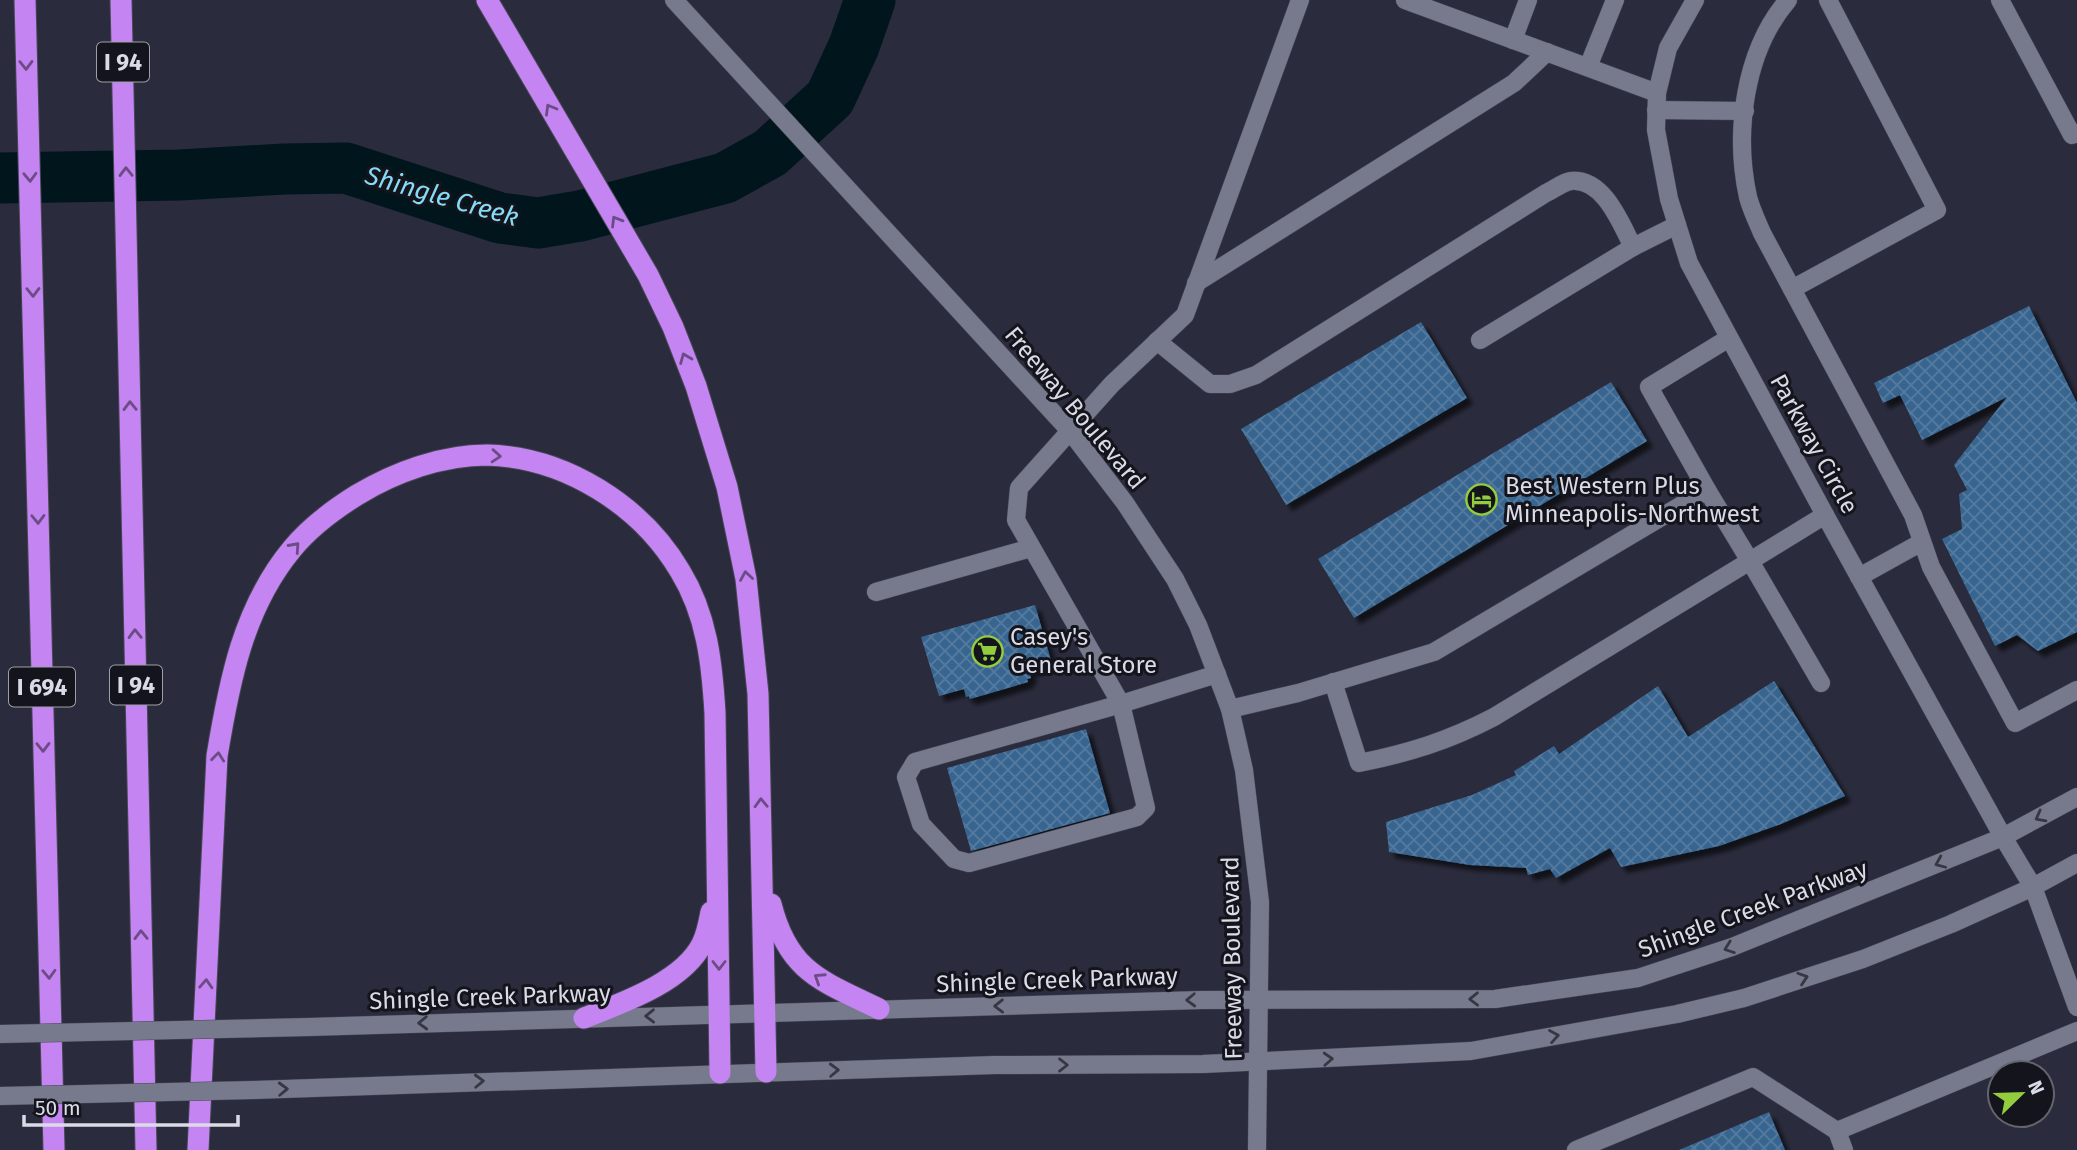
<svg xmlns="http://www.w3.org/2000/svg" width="2077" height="1150" font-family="'Fira Sans',sans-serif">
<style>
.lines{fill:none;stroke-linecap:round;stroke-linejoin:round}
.river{stroke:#00151c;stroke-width:51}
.building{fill:url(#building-cross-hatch);filter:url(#shadow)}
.minor-casing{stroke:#464855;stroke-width:19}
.highway-casing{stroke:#464855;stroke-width:23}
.minor{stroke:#77798d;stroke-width:18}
.highway{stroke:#c484f1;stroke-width:21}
.minor-bridge-casing{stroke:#464855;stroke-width:19;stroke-linecap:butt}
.minor-bridge{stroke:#77798d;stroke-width:18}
.oneway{stroke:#6c4c86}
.oneway2{stroke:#373744}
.labels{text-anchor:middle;stroke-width:6;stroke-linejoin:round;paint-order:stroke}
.shield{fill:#14141c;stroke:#9f9fa9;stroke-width:2}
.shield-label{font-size:23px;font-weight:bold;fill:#dadbe6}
.street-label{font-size:24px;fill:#dadbe6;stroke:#14141c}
.poi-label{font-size:24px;fill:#dadbe6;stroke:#14141c;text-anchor:start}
.water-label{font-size:26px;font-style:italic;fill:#85dbf6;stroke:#14141c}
</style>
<defs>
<pattern id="building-cross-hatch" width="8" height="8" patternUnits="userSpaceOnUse" patternTransform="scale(1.75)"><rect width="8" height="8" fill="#39658f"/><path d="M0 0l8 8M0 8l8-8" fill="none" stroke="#557a9f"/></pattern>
<filter id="shadow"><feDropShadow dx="6" dy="6" stdDeviation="2" flood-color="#0009"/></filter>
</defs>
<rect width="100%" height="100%" fill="#2a2b3c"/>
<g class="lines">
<polyline class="river" points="0,178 179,175 284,169 346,168 500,218 538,223 580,216 725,178 770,153 830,98 854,46 870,0"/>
</g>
<g class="building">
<polygon points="2029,306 2077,403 2077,632 2038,651 2017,635 1995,646 1942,539 1962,529 1959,494 1967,490 1954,465 2007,397 1922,440 1900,395 1883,403 1874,383"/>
<polygon points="1421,322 1467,398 1286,505 1241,429"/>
<polygon points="1611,382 1647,441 1354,618 1318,559"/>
<polygon points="1035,605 1052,664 1029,671 1031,678 1027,679 1028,682 970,699 969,696 966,697 964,689 939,696 921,637"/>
<polygon points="1774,681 1845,796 1781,824 1719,846 1621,867 1610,848 1556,878 1550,869 1528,875 1526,868 1470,865 1389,852 1386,822 1472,795 1516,775 1514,771 1554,746 1559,754 1658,686 1688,737"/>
<polygon points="1086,729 1110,813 971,851 947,768"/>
<polygon points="1769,1112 1785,1150 1679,1150"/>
</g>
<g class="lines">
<defs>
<g id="minor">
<polyline points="674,0 1070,431 1125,503 1175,579 1198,625 1230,709 1244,770 1260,902 1257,1150"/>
<polyline points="1405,0 1657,93"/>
<polyline points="1695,0 1668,48 1657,93 1656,130 1669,199 1689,263 1825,515 2003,837 2033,887 2077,1007"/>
<path d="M1788,0C1744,51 1734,133 1748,197C1751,209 1757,221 1762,233L1913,515L1931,567L2015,723L2077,690"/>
<polyline points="2000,0 2072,135 2077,133"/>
<polyline points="1513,40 1528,0"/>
<polyline points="1588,67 1615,0"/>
<polyline points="1656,110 1745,111"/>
<polyline points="1196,283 1514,83 1547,52"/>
<polyline points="1792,289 1937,210 1828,0"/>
<polyline points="1480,340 1633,247"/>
<path d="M1157,341L1210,384H1230L1256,375L1546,193C1553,190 1563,182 1571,181C1604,178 1621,224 1633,247L1677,225"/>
<polyline points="1859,577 1922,542"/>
<polyline points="876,592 1031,548"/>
<polyline points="1217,674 1121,704 1016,520 1019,488 1112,384 1185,315 1300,0"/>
<path d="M1333,682L1359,763C1409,753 1448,741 1494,717L1750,561L1707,490"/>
<polyline points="1821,683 1750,561 1825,515"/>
<polygon points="1121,704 1146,808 1137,817 969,863 954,859 921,824 906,777 915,762"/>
<polyline points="1230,709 1298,693 1434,652 1707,490 1649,387 1729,338"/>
<polyline points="309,1027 1201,1000 1495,999 1638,978 1732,947 2003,837 2077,797"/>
<polyline points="253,1090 995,1065 1203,1064 1471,1051 1677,1014 1744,998 1863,959 1951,924 2033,887 2077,863"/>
<polyline points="1837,1131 1844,1150"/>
<polyline points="1576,1150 1753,1077 1837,1131 2077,1031"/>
</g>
<g id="highway">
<polyline points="25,0 54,1150"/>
<polyline points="121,0 146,1150"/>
<polyline points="487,0 648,275 673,327 696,386 727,487 746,579 758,694 766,1072"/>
<path d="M771,904C788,972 822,981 879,1009"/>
<path d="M584,1018C622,1003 683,982 702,944C707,934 709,923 711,912"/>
<path d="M198,1150L217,756C229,683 243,608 292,549C310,527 333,510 357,495C395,472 442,455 487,455C565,457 641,505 680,571C707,615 712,663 715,713L720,1073"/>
</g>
</defs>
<use href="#minor" class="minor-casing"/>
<use href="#highway" class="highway-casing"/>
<use href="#minor" class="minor"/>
<use href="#highway" class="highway"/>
<defs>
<g id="minor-bridge">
<polyline points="0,1034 309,1027"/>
<polyline points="0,1096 253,1090"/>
</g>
</defs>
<use href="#minor-bridge" class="minor-bridge-casing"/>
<use href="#minor-bridge" class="minor-bridge"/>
</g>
<defs><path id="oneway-chevron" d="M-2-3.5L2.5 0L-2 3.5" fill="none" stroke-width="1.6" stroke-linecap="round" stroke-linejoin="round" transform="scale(1.75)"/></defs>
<g class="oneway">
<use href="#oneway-chevron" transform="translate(26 65) rotate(89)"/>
<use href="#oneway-chevron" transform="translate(550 109) rotate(-120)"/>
<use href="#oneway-chevron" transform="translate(126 172) rotate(-91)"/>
<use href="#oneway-chevron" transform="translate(30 177) rotate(88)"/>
<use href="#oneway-chevron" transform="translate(616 221) rotate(-121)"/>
<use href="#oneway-chevron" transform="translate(33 292) rotate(89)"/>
<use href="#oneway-chevron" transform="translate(685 358) rotate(-112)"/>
<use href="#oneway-chevron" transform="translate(130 406) rotate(-91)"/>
<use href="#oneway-chevron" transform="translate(496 456) rotate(4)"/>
<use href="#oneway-chevron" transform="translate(38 519) rotate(89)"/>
<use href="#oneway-chevron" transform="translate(295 547) rotate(-48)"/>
<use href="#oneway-chevron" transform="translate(746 576) rotate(-99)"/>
<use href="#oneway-chevron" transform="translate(135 634) rotate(-91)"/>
<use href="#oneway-chevron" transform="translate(43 747) rotate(89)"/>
<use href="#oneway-chevron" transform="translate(218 757) rotate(-84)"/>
<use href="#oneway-chevron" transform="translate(761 803) rotate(-92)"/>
<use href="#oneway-chevron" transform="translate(141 935) rotate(-91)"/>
<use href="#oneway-chevron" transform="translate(719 965) rotate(90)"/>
<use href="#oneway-chevron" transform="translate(49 974) rotate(88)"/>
<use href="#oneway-chevron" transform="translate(819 978) rotate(-147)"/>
<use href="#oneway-chevron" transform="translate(206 984) rotate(-87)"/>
</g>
<g class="oneway2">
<use href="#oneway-chevron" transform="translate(2040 817) rotate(152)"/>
<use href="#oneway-chevron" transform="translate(1940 863) rotate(157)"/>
<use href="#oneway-chevron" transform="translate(1729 948) rotate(160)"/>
<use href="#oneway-chevron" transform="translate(1803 978) rotate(-18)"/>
<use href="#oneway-chevron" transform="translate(1474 999) rotate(179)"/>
<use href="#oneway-chevron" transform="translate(1191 1000) rotate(178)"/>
<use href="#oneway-chevron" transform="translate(999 1006) rotate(179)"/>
<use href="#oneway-chevron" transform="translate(650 1016) rotate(179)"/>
<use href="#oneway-chevron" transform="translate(423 1023) rotate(178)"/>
<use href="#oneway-chevron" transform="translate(1554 1036) rotate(-10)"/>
<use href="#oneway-chevron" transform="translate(1328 1059) rotate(-3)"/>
<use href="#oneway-chevron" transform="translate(1063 1065)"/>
<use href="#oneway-chevron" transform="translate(834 1070) rotate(-2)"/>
<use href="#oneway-chevron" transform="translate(479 1081) rotate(-2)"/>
<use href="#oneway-chevron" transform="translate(283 1089) rotate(-2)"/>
</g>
<defs>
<symbol id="hotel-ring" viewBox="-11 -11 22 22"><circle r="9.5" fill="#14141c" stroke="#93cd3e" stroke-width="1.5"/><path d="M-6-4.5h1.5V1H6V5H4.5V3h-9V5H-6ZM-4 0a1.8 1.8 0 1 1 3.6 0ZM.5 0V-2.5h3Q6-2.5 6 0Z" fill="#93cd3e"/></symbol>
<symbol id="supermarket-ring" viewBox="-11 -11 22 22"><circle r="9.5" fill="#14141c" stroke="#93cd3e" stroke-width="1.5"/><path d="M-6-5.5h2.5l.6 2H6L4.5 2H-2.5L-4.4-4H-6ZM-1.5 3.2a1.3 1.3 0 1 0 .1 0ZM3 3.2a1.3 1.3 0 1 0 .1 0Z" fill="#93cd3e"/></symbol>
</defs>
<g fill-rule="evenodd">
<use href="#hotel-ring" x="1464" y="482" width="35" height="35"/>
<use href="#supermarket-ring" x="970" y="634" width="35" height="35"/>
</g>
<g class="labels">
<g class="shield">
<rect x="97" y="42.5" width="52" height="39" rx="5"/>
<rect x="110" y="665.5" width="52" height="39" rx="5"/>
<rect x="9" y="667.5" width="66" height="39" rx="5"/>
</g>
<g class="shield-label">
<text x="123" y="70">I 94</text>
<text x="136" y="693">I 94</text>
<text x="42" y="695">I 694</text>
</g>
<g class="street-label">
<text transform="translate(1075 408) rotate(50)" y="8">Freeway Boulevard</text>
<text transform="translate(1814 444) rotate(61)" y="8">Parkway Circle</text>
<text transform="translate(1753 909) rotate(-20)" y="8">Shingle Creek Parkway</text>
<text transform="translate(1232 958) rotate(-91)" y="8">Freeway Boulevard</text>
<text transform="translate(1057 980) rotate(-2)" y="8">Shingle Creek Parkway</text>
<text transform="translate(490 997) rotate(-2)" y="8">Shingle Creek Parkway</text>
</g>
<g class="poi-label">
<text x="1505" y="494">Best Western Plus<tspan x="1505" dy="28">Minneapolis-Northwest</tspan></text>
<text x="1010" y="645">Casey's<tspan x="1010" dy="28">General Store</tspan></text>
</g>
<g class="water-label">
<text transform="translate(442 196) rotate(16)" y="9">Shingle Creek</text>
</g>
</g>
<g transform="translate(2021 1094) rotate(67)"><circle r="33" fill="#14141c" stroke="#63646d" stroke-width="2"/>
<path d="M0-5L12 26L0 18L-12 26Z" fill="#93cd3e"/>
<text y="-10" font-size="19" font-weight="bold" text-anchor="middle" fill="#dadbe6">N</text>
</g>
<path d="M24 1115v10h214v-10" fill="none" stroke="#dadbe6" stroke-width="3.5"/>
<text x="35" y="1115" font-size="21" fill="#dadbe6" stroke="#14141c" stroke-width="5" paint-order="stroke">50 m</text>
</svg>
